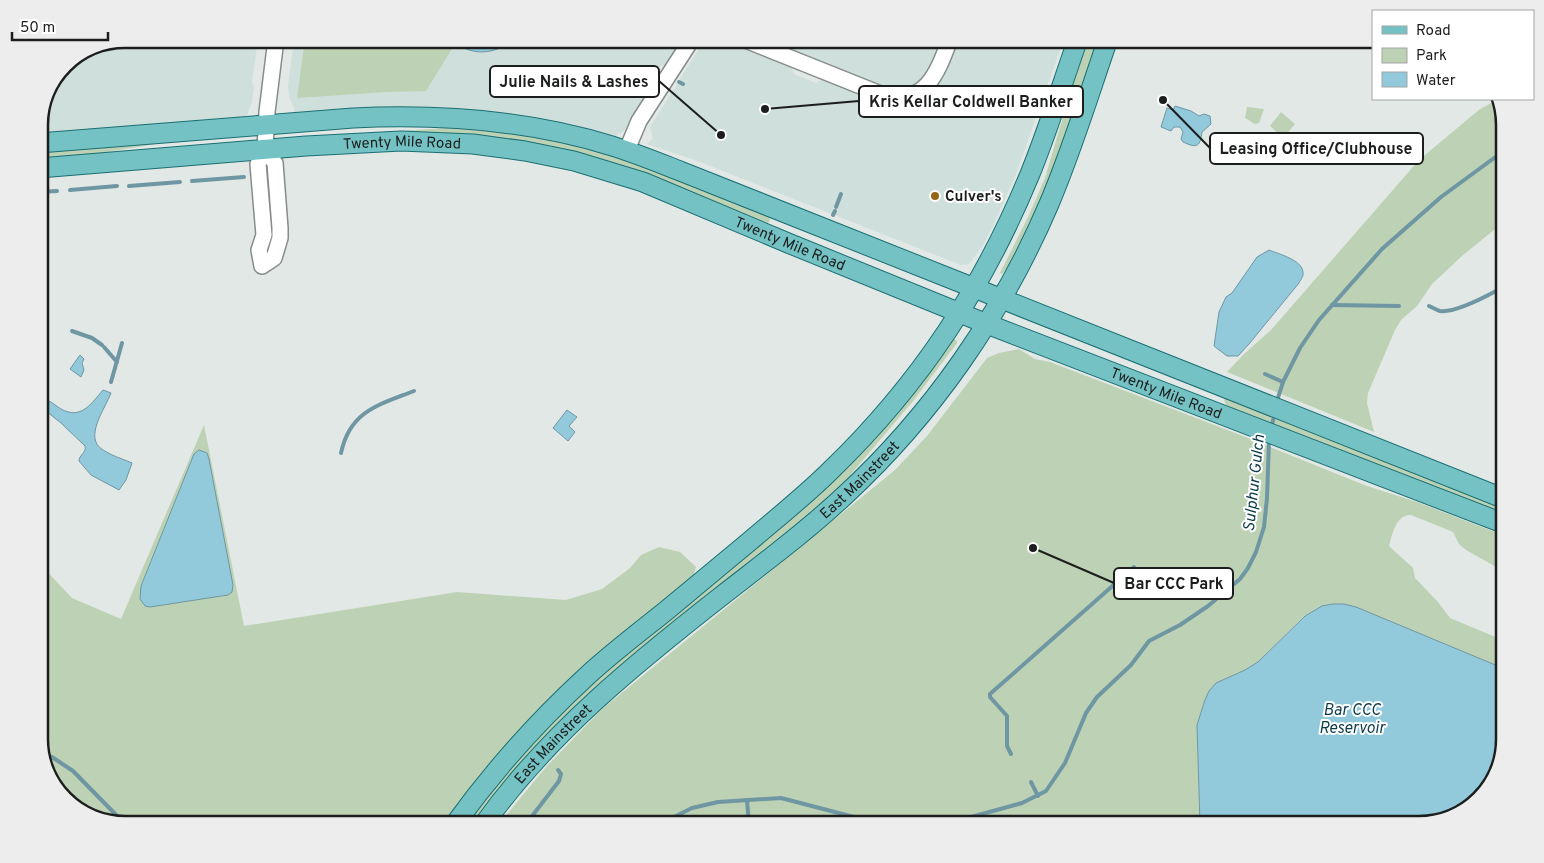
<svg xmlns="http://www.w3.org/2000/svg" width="1544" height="863" font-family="Overpass,sans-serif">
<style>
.built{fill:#cfdfdb}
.green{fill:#bdd2b4}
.water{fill:#92cadc;stroke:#6f96a3}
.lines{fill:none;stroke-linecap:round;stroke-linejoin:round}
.stream{stroke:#6f96a3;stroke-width:4}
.minor-casing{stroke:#868c8a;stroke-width:18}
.major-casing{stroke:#1a6f72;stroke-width:21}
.minor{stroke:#fff;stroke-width:15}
.major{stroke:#75c2c5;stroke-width:19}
.poi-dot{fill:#966617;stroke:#fff;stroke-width:2}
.labels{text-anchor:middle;stroke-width:4;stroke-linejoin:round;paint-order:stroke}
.street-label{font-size:15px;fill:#1c1e1d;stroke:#fff}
.poi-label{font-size:15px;font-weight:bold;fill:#1c1e1d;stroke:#fff;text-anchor:start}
.water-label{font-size:16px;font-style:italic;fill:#0b3d4b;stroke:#fff}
.rim{fill:none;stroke:#1c1e1d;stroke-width:2.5}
.leader{fill:none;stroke:#1c1e1d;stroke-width:2}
.callout-dot{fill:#1c1e1d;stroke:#fff;stroke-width:2}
.callout{fill:#fff;stroke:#1c1e1d;stroke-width:2}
.callout-label{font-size:16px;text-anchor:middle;font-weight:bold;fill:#1c1e1d}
</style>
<rect width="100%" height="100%" fill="#e2e8e6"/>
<g class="built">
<polygon points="124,39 258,39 252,82 254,87 252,102 247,115 237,120 39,135 39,119 64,64 92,45"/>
<polygon points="294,39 681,39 665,65 657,68 650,82 649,90 624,131 615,136 604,136 294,116 294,107 289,98 288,87"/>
<polygon points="712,39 722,39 791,66 794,74 816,83 823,79 881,102 893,105 926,96 936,87 943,76 957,39 1064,39 1016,174 993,226 982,247 969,264 961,265 695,160 647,144 653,138 650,127 702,44 705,42 711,43"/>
<polygon points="761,39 942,39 930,70 922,81 909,89 900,90 885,89"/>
</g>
<g class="green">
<polygon points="305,39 458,39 426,91 387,92 297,98"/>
<polygon points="1086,39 1100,39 1048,187 1012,261 1002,274 1000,273 1029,215 1045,178"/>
<polygon points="1499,99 1505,119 1505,221 1462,256 1432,284 1417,306 1401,320 1395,330 1368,393 1367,403 1374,432 1227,372 1244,354 1271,330 1419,160 1480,109"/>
<polygon points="1247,107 1264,109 1259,123 1255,124 1245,118"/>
<polygon points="1281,112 1295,124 1283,138 1270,126"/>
<path d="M448,128C519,129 589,146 656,169C694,182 732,200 769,215L770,221L766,225L616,164L303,137Z"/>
<polygon points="238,136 155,144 89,155 39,160 39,151"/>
<path d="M266,164L268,165L274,236L268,252L266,250C276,224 268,192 265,165Z"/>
<polygon points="953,338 957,341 957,343 914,400 829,500 717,589 476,824 465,824 515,760 581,692 657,628"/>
<path d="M1019,349L1035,359L1050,362L1243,436L1367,486L1417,502L1505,536V572L1466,550L1459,544L1453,532L1411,515C1396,514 1392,535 1389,546L1413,568L1415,578L1438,602L1450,618L1505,641V669L1356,607C1340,603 1319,606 1304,616L1258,662L1245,670L1216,683L1205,700L1197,725L1200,824H499L546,767L602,709L895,470L927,436L987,358L999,353Z"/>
<polygon points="1227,396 1505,507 1505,516 1226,405 1224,400"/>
<polygon points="204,425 244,626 457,592 566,600 602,589 630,568 641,555 659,547 680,552 696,567 693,578 569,680 534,716 464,797 445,824 124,824 82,813 50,782 39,744 39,563 72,598 121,619"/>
</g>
<g class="water">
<path d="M465,39H513C501,51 481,56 464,48L463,45Z"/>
<path d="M1175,106L1191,111L1199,116L1204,114L1210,116L1211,124L1202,132C1200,146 1198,149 1183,142L1181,139L1183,132L1180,127H1174L1171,131L1161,127L1167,108L1173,110Z"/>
<path d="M1269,250C1279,254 1302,260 1303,272C1304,276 1301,279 1299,283L1249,344L1238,356H1227L1214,346L1219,312L1226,297L1232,293L1257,257Z"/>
<polygon points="80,355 84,359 82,363 84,370 81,377 70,369"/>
<path d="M103,390L111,393C105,409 83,438 103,450C112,456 123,459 132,463L126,480L119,490L91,475L79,461C79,455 87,452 85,446L61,423L41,407L43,402L47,400C52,402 56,406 61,409C81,420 91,404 103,390Z"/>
<polygon points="567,410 577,417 569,426 575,432 568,441 553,428"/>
<polygon points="199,450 207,453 209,459 233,585 232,592 228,595 150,607 145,606 140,599 141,586 194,454"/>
<polygon points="1333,604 1344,604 1356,607 1505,669 1505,739 1494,781 1463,813 1420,824 1200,824 1197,725 1205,700 1209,691 1216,683 1245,670 1258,662 1305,616 1322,606"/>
</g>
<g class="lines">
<g class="stream">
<polyline points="510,39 516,47"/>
<polyline points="679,82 683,84"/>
<polyline points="192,181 244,177"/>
<polyline points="129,186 180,182"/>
<polyline points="70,190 117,186"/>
<polyline points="39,192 57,191"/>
<polyline points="836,207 841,194"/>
<polyline points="833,215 835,211"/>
<polyline points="1332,305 1399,306"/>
<path d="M1429,306C1433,308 1437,310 1440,311C1455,313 1483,298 1496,291"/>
<polyline points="72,331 92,338 102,345"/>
<polyline points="104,347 117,362"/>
<polyline points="1265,374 1283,382"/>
<polyline points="111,382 122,343"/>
<polyline points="1277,401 1283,382 1300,348 1319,320 1382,249 1441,197 1505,150"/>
<polyline points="1271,428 1275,413"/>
<path d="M341,453C350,411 378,405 414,391"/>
<polyline points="1011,754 1007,746 1007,716 990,697 990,694 1134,567"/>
<polyline points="43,756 52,757 73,771 125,824"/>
<polyline points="1031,782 1038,796"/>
<polyline points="747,800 749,824"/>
<polyline points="526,824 559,781 561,774 558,770"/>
<polyline points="660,824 692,808 718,802 781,798 881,824"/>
<polyline points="958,824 971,817 1022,803 1046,791 1065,763 1086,713 1097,697 1131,665 1149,641 1180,625 1208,606 1240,579 1248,568 1256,552 1264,527 1267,498 1269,440"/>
</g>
<defs>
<g id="minor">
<path d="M743,39L883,95C926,107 938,71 950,39"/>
<polyline points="265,149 275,163 280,228 280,238 274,258 262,266 259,250 264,235 258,164 265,149 267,112 276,39"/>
<polyline points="626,152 639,121 692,39"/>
</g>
<g id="major">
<path d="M39,143L353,118C439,114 529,120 612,146C635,153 657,162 680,171L1505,499"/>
<path id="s1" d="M39,168L306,146L401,141L473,144L525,151L574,161L643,182L788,243L987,324L1505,524"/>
<path d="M455,824C494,770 539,720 588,675C613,652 641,631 667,610C695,587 722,564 750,541C777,518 806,495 831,470C920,384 983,288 1030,174C1048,130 1062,84 1078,39"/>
<path id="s2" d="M484,824C549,733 637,662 724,594C765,562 807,531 844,496C932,415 1002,314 1049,204C1072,150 1089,94 1108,39"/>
</g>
</defs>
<use href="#minor" class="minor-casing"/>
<use href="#major" class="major-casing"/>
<use href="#minor" class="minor"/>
<use href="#major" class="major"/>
</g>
<circle class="poi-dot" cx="935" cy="196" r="5"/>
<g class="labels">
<g class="street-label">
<text dy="5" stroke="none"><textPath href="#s1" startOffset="364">Twenty Mile Road</textPath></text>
<text dy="5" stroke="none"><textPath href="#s1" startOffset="769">Twenty Mile Road</textPath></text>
<text dy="5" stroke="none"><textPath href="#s1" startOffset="1174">Twenty Mile Road</textPath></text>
<text dy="5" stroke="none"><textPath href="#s2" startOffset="511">East Mainstreet</textPath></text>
<text dy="5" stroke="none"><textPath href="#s2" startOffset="106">East Mainstreet</textPath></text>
</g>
<g class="poi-label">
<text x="945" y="201">Culver's</text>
</g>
<g class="water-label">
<text transform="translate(1253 483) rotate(-84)" y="6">Sulphur Gulch</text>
<text x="1352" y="715">Bar CCC<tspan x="1352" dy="18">Reservoir</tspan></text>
</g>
</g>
<path d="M0 0H1544V863H0ZM125 48H1419A77 77 0 0 1 1496 125V739A77 77 0 0 1 1419 816H125A77 77 0 0 1 48 739V125A77 77 0 0 1 125 48Z" fill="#ededed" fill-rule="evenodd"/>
<path class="rim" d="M125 48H1419A77 77 0 0 1 1496 125V739A77 77 0 0 1 1419 816H125A77 77 0 0 1 48 739V125A77 77 0 0 1 125 48Z"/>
<path class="leader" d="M721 135L659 81M765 109L859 101M1163 100L1210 148M1033 548L1114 583"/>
<g class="callout-dot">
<circle cx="721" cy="135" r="5"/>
<circle cx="765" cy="109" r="5"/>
<circle cx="1163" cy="100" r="5"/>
<circle cx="1033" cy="548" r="5"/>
</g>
<g class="callout">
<rect x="490" y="66" width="169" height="31" rx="5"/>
<rect x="859" y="86" width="224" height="31" rx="5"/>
<rect x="1210" y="133" width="213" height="31" rx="5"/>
<rect x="1114" y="568" width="119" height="31" rx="5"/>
</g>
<g class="callout-label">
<text x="574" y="87">Julie Nails &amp; Lashes</text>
<text x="971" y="107">Kris Kellar Coldwell Banker</text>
<text x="1316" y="154">Leasing Office/Clubhouse</text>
<text x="1174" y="589">Bar CCC Park</text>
</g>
<rect x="1372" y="10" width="162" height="90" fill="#ffffff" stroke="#a4a5a5"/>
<rect x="1382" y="26" width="25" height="8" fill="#75c2c5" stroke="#a4a5a5"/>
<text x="1416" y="35" font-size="15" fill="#1c1e1d">Road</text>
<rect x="1382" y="48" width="25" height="15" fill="#bdd2b4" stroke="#a4a5a5"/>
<text x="1416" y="60" font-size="15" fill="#1c1e1d">Park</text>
<rect x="1382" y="72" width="25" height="15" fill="#92cadc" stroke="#a4a5a5"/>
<text x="1416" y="85" font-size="15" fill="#1c1e1d">Water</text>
<path d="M12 32v8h96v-8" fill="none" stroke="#1c1e1d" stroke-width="2.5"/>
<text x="20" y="32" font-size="15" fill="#1c1e1d" stroke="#ffffff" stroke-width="4" paint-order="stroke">50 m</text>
</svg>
